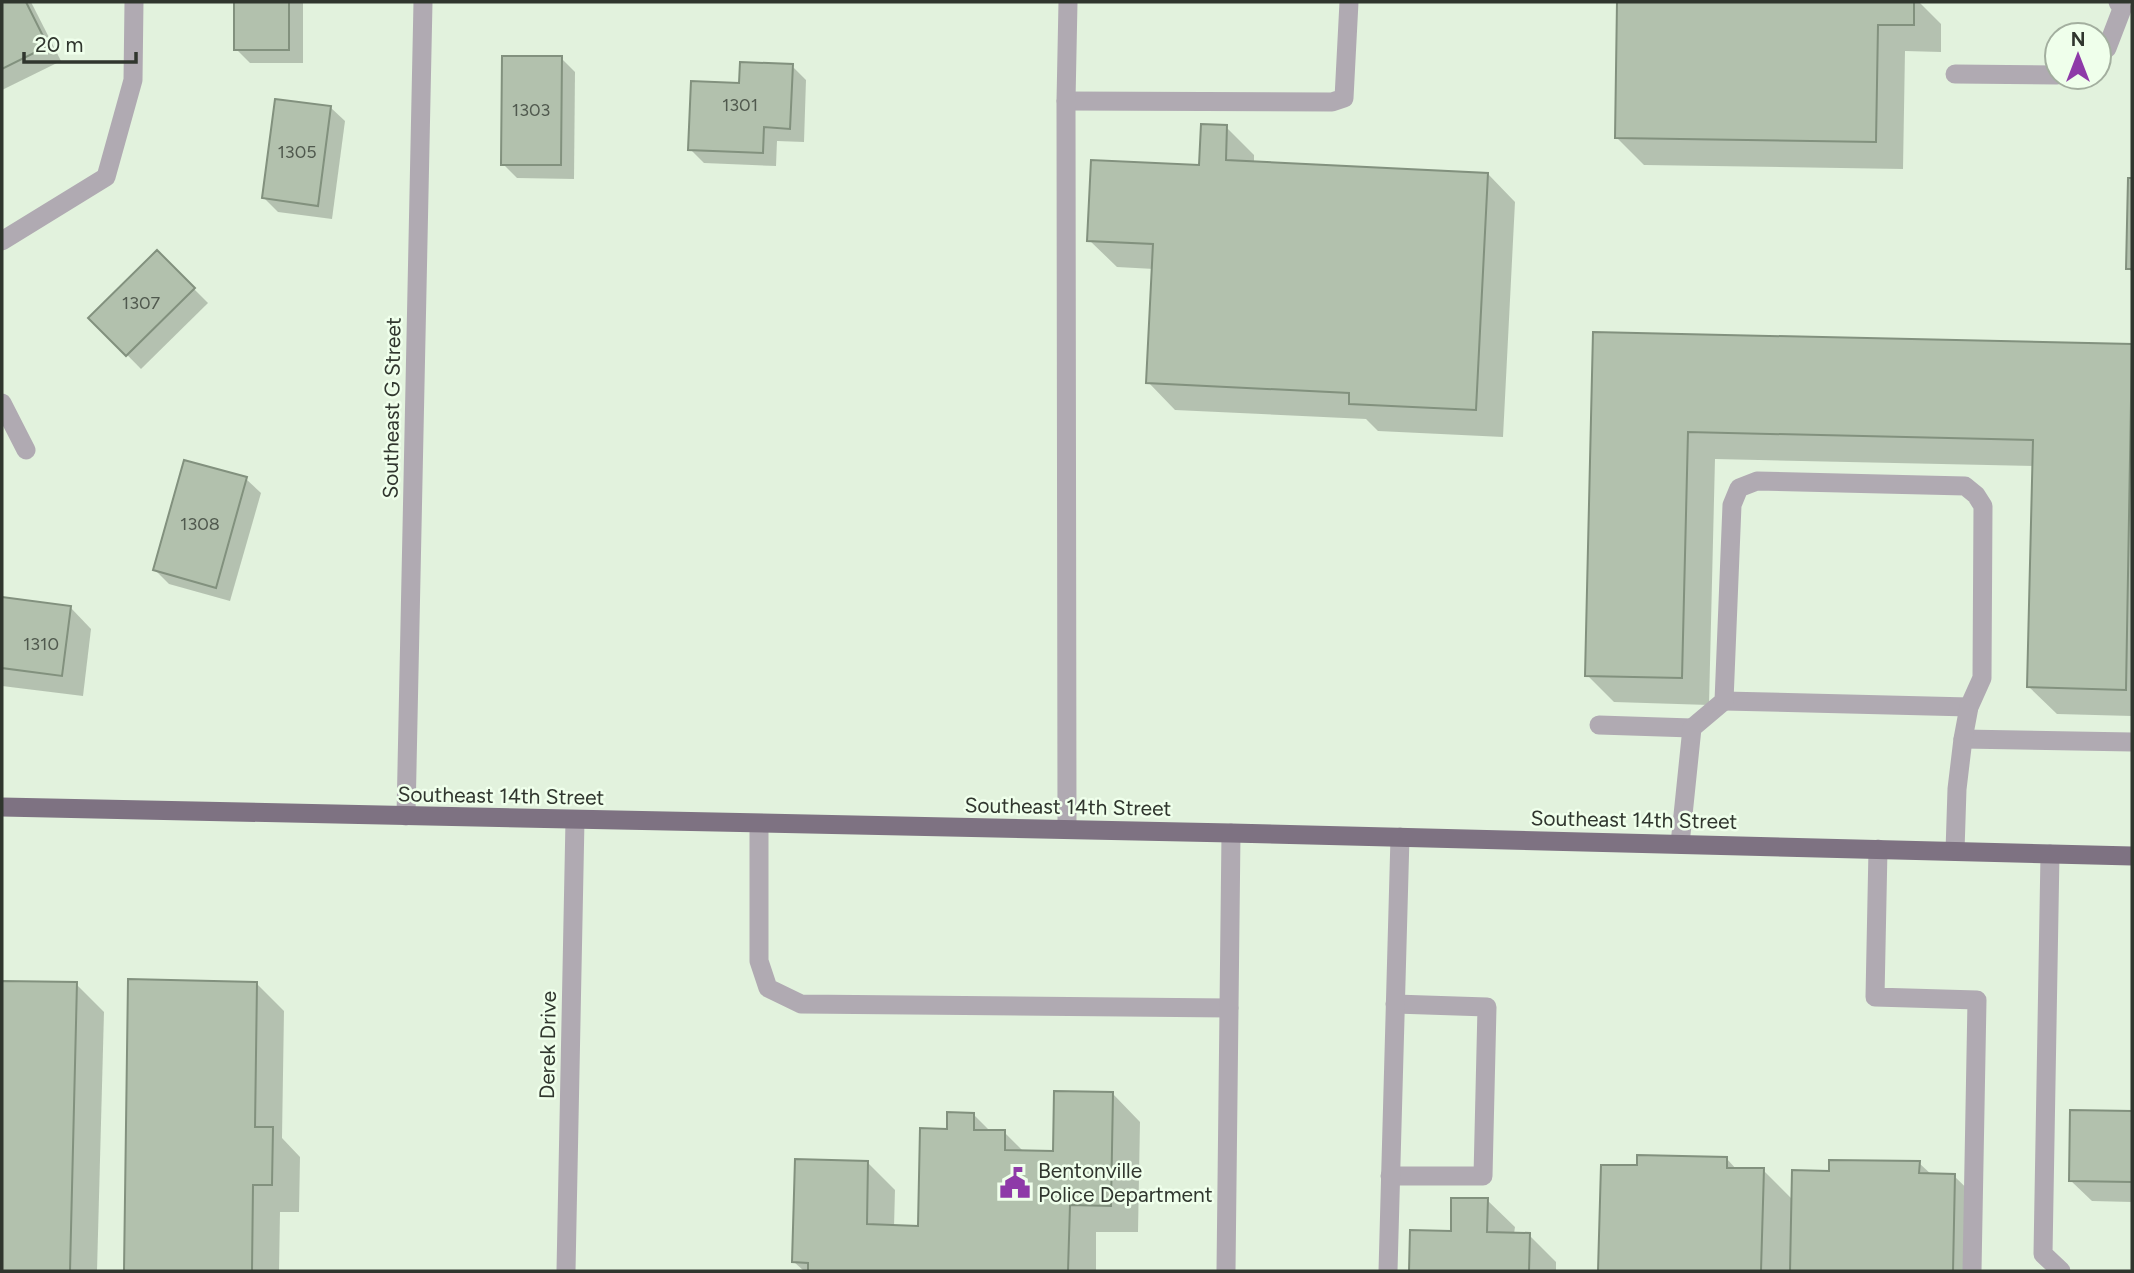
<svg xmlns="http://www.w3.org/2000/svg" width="2134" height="1273" font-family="Figtree,sans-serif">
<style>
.shadow{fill:#0003}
.building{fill:#b2c1ad;stroke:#82917e;stroke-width:2}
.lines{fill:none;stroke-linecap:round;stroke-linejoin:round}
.service{stroke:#b0aab2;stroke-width:19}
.minor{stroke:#b0aab2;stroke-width:19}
.primary{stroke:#7e7282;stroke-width:19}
.labels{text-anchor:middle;stroke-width:5;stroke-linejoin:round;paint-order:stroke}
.number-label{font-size:18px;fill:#50594e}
.street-label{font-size:21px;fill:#30362e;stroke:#efffeb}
.poi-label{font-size:21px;fill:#30362e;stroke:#efffeb;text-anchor:start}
</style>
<rect width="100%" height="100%" fill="#e2f2dd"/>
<g class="shadow">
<polygon points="2,2 31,2 61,61 2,90"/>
<polygon points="236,2 303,2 303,63 250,63 236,49"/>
<polygon points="1619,2 1919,2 1941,24 1941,52 1905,51 1903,169 1644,165 1616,137"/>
<polygon points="561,58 575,72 574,179 517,178 503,164"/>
<polygon points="792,66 806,80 804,142 777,141 776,166 704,163 690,149 741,85"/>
<polygon points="330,107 345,121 332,219 278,212 264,198"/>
<polygon points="1226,127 1254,155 1254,163 1488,174 1515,202 1503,437 1378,431 1366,419 1175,410 1148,382 1154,269 1117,267 1089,240 1201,167"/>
<polygon points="2130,180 2132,180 2132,272 2128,268"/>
<polygon points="157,252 208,303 141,369 91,318"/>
<polygon points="1594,334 2132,346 2132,716 2057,714 2029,687 2034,466 1715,459 1709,705 1614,702 1587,675"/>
<polygon points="246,479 261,493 230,601 169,584 155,570"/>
<polygon points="2,599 70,607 91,629 83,696 2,686"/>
<polygon points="130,981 256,983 284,1011 282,1138 300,1157 299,1212 280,1212 279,1271 126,1271"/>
<polygon points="2,982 76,984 104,1012 97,1271 2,1271"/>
<polygon points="1113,1094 1140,1122 1138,1232 1096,1232 1096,1271 804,1271 794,1262 868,1163 895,1190 894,1227 920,1227 949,1130 974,1115 991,1132 1004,1132 1024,1152 1054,1153"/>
<polygon points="2072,1112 2132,1112 2132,1202 2092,1201 2070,1180"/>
<polygon points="1727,1159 1737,1170 1763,1170 1793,1200 1831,1173 1919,1163 1932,1175 1954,1176 1982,1203 1980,1271 1600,1271 1602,1166 1639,1167"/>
<polygon points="1487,1200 1515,1227 1514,1234 1529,1235 1556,1262 1556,1271 1411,1271 1412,1232 1452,1233"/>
</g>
<g class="building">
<polygon points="2,2 26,2 48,46 2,69"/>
<rect x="234" y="2" width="55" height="48"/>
<polygon points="1617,2 1914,2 1914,25 1878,25 1876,142 1615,138"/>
<polygon points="502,56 562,56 561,165 501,165"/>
<polygon points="740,62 793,64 790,129 764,127 763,153 688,150 691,81 739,83"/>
<polygon points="275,99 331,106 318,206 262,198"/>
<polygon points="1201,124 1227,125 1226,160 1488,173 1476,410 1349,404 1349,393 1146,383 1153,244 1087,241 1091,160 1199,165"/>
<polygon points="2128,178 2132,178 2132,269 2126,269"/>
<polygon points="157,250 195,288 126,356 88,318"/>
<polygon points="1593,332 2132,344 2126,690 2027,687 2033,440 1688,432 1682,678 1585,676"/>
<polygon points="184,460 247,477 216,588 153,570"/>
<polygon points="2,597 71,606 62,676 2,668"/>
<polygon points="128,979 257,982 255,1127 273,1127 272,1185 253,1185 252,1271 124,1271"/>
<polygon points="2,981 77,982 70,1271 2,1271"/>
<polygon points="1054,1091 1113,1092 1111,1206 1070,1205 1068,1271 808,1271 808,1263 792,1262 795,1159 868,1161 867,1224 918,1226 920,1128 947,1129 947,1112 974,1113 974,1130 1005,1130 1005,1150 1053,1151"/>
<polygon points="2070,1110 2132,1111 2132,1182 2069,1181"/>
<polygon points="1637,1155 1727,1157 1727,1168 1764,1168 1761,1271 1598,1271 1601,1165 1637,1165"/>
<polygon points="1829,1160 1920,1161 1919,1173 1955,1174 1953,1271 1790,1271 1792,1170 1829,1171"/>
<polygon points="1451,1198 1488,1198 1487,1232 1530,1233 1529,1271 1409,1271 1410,1230 1451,1231"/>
</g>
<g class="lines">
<g class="service">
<polyline points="1066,101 1332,102 1344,98 1349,2"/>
<polyline points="1724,701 1969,707"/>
<polyline points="1599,725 1692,728"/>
<polyline points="1963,739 2132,742"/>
<polyline points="759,824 759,961 768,988 801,1004 1229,1008"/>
<polyline points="1067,829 1066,101 1068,2"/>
<polyline points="1680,844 1692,728 1724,701 1732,505 1739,488 1757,481 1965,486 1976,495 1983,506 1982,678 1969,707 1963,739 1957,789 1955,851"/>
<polyline points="1878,849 1875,997 1977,1000 1972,1271"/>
<polyline points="2050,854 2043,1254 2061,1271"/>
<polyline points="1390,1176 1483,1176 1487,1007 1395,1004"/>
<polyline points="1226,1271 1231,833"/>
<polyline points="1388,1271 1400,837"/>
</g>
<g class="minor">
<polyline points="2099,55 2107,48 2122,9 2118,2"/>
<polyline points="1955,74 2057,75"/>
<polyline points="2,241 106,177 133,80 134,2"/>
<polyline points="2,403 26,450"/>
<polyline points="406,816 423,2"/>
<polyline points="566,1271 575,820"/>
</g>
<polyline class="primary" points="2,807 1231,833 2132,856"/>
</g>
<defs>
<symbol id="civic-bare" viewBox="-9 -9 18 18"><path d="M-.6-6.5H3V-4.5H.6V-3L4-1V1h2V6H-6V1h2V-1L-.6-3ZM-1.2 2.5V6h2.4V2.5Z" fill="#8e3aa8" stroke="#efffeb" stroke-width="2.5" paint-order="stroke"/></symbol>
</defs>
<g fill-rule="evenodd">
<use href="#civic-bare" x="993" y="1161" width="44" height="44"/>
</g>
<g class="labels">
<g class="number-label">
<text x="740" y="111">1301</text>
<text x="531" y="116">1303</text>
<text x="297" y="158">1305</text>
<text x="141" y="309">1307</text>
<text x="200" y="530">1308</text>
<text x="41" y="650">1310</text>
</g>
<g class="street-label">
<text transform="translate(392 408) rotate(-89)" y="7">Southeast G Street</text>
<text transform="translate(501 796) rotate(1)" y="7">Southeast 14th Street</text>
<text transform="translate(1068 807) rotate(1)" y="7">Southeast 14th Street</text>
<text transform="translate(1634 820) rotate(1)" y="7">Southeast 14th Street</text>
<text transform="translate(548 1045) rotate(-89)" y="7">Derek Drive</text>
</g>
<g class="poi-label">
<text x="1038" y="1178">Bentonville<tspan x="1038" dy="24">Police Department</tspan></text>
</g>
</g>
<rect width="2134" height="1273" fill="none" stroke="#30362e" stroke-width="7"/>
<g transform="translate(2078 56)"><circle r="33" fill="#efffeb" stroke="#a3af9f" stroke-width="2"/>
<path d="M0-5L12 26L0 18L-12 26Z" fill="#8e3aa8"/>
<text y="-10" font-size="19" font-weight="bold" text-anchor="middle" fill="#30362e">N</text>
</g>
<path d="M24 52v10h112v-10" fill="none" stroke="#30362e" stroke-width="3.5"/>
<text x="35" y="52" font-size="21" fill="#30362e" stroke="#efffeb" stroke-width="5" paint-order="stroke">20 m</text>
</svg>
